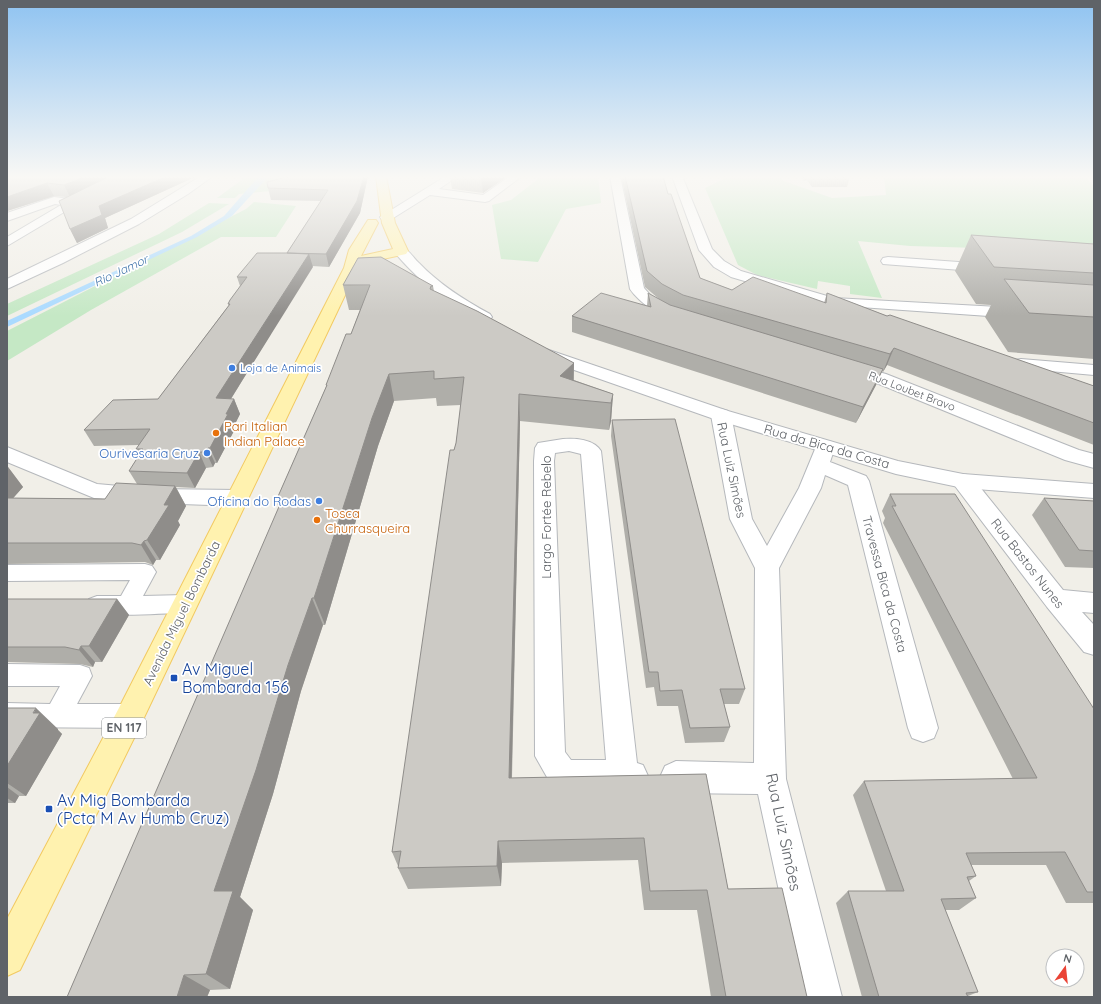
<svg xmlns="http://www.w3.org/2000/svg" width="1101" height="1004" font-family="Quicksand,sans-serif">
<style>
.green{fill:#c5e8c5}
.water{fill:#aadaff}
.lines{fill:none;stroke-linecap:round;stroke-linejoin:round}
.pedestrian-casing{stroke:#b5b8bc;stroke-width:2}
.minor-casing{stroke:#b5b8bc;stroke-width:2}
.tertiary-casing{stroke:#b5b8bc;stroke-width:2}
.primary-casing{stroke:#f2c960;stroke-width:2}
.pedestrian{fill:#fff;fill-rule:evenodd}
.minor{fill:#fff;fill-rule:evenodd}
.tertiary{fill:#fff;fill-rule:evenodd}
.primary{fill:#fff2af;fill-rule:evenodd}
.wall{fill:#afaea9}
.shaded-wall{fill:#8f8d8a}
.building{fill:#cccac5;stroke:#8f8d8a}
.shop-dot{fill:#3f7fe0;stroke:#fff;stroke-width:1.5}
.food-dot{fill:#e8710a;stroke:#fff;stroke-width:1.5}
.transit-dot{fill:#1a4fb4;stroke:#fff;stroke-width:1.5}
.labels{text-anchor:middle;stroke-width:3.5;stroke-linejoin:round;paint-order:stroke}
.far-shop-label{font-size:11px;fill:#366cbe;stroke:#fff;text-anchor:start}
.far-street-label{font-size:11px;fill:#5f6368;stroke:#fff}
.far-water-label{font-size:12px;font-style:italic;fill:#4174aa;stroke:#fff}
.shield{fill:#fff;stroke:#8f9295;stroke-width:1}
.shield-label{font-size:12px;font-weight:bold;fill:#5f6368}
.food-label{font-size:13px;fill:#c56008;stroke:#fff;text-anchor:start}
.street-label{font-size:13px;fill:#5f6368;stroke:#fff}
.shop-label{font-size:13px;fill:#366cbe;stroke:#fff;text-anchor:end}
.near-transit-label{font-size:16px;fill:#164399;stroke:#fff;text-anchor:start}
.near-street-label{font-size:16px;fill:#5f6368;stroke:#fff}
</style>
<rect width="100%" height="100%" fill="#f1efe8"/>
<g class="green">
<polygon points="247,176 319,176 271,191 239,194 235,198 217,198"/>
<polygon points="542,176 598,176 601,203 566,209 538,262 501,259 492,205 511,200"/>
<polygon points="730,176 776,176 784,181 832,198 886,195 884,176 1084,176 1094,186 1094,260 978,248 910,246 858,241 882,298 850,294 850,286 818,281 817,289 757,275 738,265 705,188"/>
<polygon points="254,202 296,206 276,237 221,237 91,310 7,361 7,331 246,209"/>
<polygon points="209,203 229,204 182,232 7,316 7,304 159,234"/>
</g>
<polygon class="water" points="259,176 269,176 232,216 197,237 7,327 7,321 191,236 224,216"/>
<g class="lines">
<defs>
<g id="pedestrian">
<path d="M145,564L152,566L156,572L143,596L185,595L193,598L196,604L193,610L185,613C161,613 110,618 89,611L86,605L89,599L97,596H121L130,580L7,581V565Z"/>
<polygon points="7,664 80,665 89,668 92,676 77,704 130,704 139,708 143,716 139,724 130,728 7,727 7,703 50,704 60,686 7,686"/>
</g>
<g id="minor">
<polygon points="122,176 135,176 76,205 7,246 7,237 61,205 55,204 7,221 7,213 54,197 70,199"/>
<polygon points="201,176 213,176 188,194 139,224 63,263 7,289 7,279 131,219"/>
<polygon points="446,176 458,176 439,189 483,195 510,176 522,176 489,201 485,202 430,195 390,220 382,220 380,217"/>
<path d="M610,176H620L644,288L652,297L680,312L682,315L680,318C664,322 638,301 630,289Z"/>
<polygon points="672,176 682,176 712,249 724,261 741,271 834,298 1017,308 1022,310 1025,313 1022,316 1017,318 860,307 858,311 853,313 731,277 714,267 699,250"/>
<polygon points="888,257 987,264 992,265 994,268 992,271 987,272 883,264 881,261 883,258"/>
<polygon points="1021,359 1094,365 1094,375 1015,368 1012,364 1015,360"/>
<polygon points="850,364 886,374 1079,450 1094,454 1094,468 1065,460 874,382 844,373 841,369 844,365"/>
<polygon points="721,409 728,411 731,415 752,519 767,546 799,488 818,442 825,441 832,442 835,447 830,462 866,476 869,481 938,728 934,738 923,742 912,738 908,728 848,485 825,475 821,488 779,568 786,779 842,997 802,997 758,794 676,793 665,788 660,777 665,766 676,761 754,763 755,568 730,519 711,415 714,411"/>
<path d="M563,439C575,438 594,439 601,451L637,763L643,765L648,776L643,787L632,792L563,791L552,786L535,756L534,461L535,448L538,443ZM569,451L581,454L606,760H571L565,752L554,461L555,453Z"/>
<polygon points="963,474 971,476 1063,590 1094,593 1094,613 1082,612 1094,625 1094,655 1084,652 1047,607 955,486 952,481 955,476"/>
</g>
<g id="tertiary">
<path d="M401,247C409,249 413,258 419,263C439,284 464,300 490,314L492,317L490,320C466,326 411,272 396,254L394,251L396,248Z"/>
<polygon points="546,349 728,411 898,461 963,474 1094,484 1094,498 963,488 896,474 714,419 540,358 538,354 540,350"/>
<polygon points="7,447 97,484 153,489 238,490 246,493 249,498 246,503 238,506 153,503 94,498 7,462"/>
</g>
<polygon id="primary" points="376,176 386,176 395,223 408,251 406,254 369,262 357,270 140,726 20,970 7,976 7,919 120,706 344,268 349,250 368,220 376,220 378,223 361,256 393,249 382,223"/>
</defs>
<use href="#pedestrian" class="pedestrian-casing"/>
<use href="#minor" class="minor-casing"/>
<use href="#tertiary" class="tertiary-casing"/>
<use href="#primary" class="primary-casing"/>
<use href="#pedestrian" class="pedestrian"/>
<use href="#minor" class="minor"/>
<use href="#tertiary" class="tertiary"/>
<use href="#primary" class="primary"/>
</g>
<g class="wall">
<polygon points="7,176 197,176 105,218 108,228 77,243 70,229 66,197 54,196 7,211"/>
<polygon points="368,176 360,213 329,267 312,266 231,399 234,399 240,414 234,426 235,429 217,463 215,463 213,467 206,468 195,488 176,487 186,506 178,521 180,525 160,560 156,560 153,565 145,562 7,564 7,467 8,467 23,487 13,498 105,499 137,484 129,471 140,455 136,449 139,445 94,446 84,430 158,399 229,305 228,304 240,286 237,277 287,253 321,201 271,200 268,188"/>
<polygon points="450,176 508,176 483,193 452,189"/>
<polygon points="621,176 663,176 668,194 700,278 732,290 824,303 827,293 887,316 1094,386 1094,445 887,365 883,372 882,371 876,385 856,423 572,332 572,316 647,306 648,293 659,299 645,287"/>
<polygon points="800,176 850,176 847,187 812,187 807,180 804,181"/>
<polygon points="971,235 1094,244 1094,359 1008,352 985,317 991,305 976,304 955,271"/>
<polygon points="343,285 433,286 434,291 574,363 574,380 613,394 611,421 609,430 520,421 512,778 706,774 728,889 807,997 711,997 697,910 644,910 638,860 502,863 501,886 408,889 398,868 398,866 392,852 454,450 456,443 461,405 437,406 436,398 394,401 378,446 325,625 323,625 301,691 273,794 240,897 253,910 230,989 210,990 207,997 67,997 279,508 276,501 326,387 326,385 351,334 360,310 349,310"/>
<polygon points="612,420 745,689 739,704 724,704 730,727 724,742 685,743 678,706 657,706 654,687 646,688 611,436"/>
<polygon points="890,494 1094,709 1094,904 1093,903 1066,903 1046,865 971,865 976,876 969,881 976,898 959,910 945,910 978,992 968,996 968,997 862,997 836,903 848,891 886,891 853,795 864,781 1013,779 883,523 885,518 882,511"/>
<polygon points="1044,498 1094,501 1094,568 1065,567 1032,515"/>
<polygon points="7,599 117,599 129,615 102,662 95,662 93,667 80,664 7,662"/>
<polygon points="7,708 58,729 58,730 62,734 26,796 19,796 15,803 7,803"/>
</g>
<g class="shaded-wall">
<polygon points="87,176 119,176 70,197 64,185"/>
<polygon points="167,176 197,176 105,218 108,228 77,243 70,229 99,206"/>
<polygon points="364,176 368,176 360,213 329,267 326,254"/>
<polygon points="481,176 508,176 483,193"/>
<polygon points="47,183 54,196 7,211 7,197"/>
<polygon points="309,254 313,267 222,413 216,398"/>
<polygon points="894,348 887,365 883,372 890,354"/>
<polygon points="574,363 573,390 560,376"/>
<polygon points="883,369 876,385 856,423 863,407"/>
<polygon points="389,374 394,401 378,446 325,625 314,598 372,418"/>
<polygon points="519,394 520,421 511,801 509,778"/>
<polygon points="613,394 611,421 609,430 611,403"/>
<polygon points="234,399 240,414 234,426 235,429 217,463 210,448 226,414"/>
<polygon points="208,448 215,463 213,467 206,452"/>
<polygon points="199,452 206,468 195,488 187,473"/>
<polygon points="8,467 23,487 7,505 7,468"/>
<polygon points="175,486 186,506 178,521 180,525 160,560 147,540 164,505"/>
<polygon points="144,541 156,560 153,565 141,545"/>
<polygon points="312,598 323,625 301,691 273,794 240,897 253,910 230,989 206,974 214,891 288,665"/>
<polygon points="117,599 129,615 102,662 89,646"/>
<polygon points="81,646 95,662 93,667 79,650"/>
<polygon points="36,708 58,729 58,730 62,734 26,796 7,783 7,766"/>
<polygon points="7,787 19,796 15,803 7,798"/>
<polygon points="498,841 502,863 501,886 497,866"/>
<polygon points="184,975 210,990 207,997 177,997"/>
</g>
<g class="building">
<polygon points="7,176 87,176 64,185 47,183 7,197"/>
<polygon points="110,176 167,176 99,206 102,215 70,229 59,201"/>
<polygon points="291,176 364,176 357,201 326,254 287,253 309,254 216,398 234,399 226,414 228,414 210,448 208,448 206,452 199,452 187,473 129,471 143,449 136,449 150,429 84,430 113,400 158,399 230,304 228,304 230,300 247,277 237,277 257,253 287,253 328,190 268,188 267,182"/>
<polygon points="625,176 663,176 668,194 671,194 700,278 732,290 753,277 826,303 827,293 887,316 890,315 1094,386 1094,423 894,348 890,354 683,295 662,284 647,271"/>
<polygon points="971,235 1094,244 1094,273 994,267"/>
<polygon points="381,257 433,286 431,286 430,289 477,311 574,363 560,376 613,394 611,403 519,394 509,778 706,774 728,889 782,888 807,997 726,997 707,890 650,891 644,838 498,841 497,866 398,868 401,851 392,852 450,450 454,450 456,443 464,377 434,379 434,371 389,374 372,418 314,598 312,598 288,665 256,770 214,891 233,891 206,974 184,975 177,997 67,997 281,502 276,501 327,385 326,385 346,334 351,334 370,285 343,285 358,258"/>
<polygon points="1004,279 1094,285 1094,317 1029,313"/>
<polygon points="601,293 651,307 648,293 670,305 883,369 863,407 572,316"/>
<polygon points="675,419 745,689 720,689 730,727 690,728 682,690 660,691 658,672 649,672 612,420"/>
<polygon points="116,483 175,486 164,505 169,505 147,540 144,541 141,545 132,543 7,543 7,498 105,499"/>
<polygon points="890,494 955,494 1094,709 1094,892 1087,892 1065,852 966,853 976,876 967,877 976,898 941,899 978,992 966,993 968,997 879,997 848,891 904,891 864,781 1037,778 892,506 896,506"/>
<polygon points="1044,498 1094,501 1094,551 1079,550"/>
<polygon points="7,599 117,599 89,646 81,646 79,650 65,647 7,647"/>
<polygon points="7,708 36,708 33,713 40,713 7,766"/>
</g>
<linearGradient id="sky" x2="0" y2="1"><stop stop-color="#8fc3f1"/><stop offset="0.56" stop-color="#f9f8f5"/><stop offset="1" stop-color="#f9f8f5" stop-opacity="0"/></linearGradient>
<rect width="1101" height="316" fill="url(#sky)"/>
<g class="shop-dot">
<circle cx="232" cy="368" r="4"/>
<circle cx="207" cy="453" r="4"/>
<circle cx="319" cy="501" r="4"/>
</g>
<g class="food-dot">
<circle cx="216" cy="433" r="4"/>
<circle cx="317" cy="520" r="4"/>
</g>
<g class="transit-dot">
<rect x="170" y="674" width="8" height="8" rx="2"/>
<rect x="45" y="805" width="8" height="8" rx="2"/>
</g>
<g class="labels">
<g class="far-shop-label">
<text x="240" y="372">Loja de Animais</text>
</g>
<g class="far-street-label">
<text transform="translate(912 391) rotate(21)" y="4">Rua Loubet Bravo</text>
</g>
<g class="far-water-label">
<text transform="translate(121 271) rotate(-25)" y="4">Rio Jamor</text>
</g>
<rect class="shield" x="102" y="718" width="44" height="20" rx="3"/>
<g class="shield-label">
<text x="124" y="732">EN 117</text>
</g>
<g class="food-label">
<text x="224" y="431">Pari Italian<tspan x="224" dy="15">Indian Palace</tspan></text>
<text x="325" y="518">Tosca<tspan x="325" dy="15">Churrasqueira</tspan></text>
</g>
<g class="street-label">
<text transform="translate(827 446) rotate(16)" y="5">Rua da Bica da Costa</text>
<text transform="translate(732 470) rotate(78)" y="5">Rua Luiz Simões</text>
<text transform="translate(546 517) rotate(-90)" y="5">Largo Fortée Rebelo</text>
<text transform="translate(1028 563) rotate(52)" y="5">Rua Bastos Nunes</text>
<text transform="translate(885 584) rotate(75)" y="5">Travessa Bica da Costa</text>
<text transform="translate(181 613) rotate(-64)" y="5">Avenida Miguel Bombarda</text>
</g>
<g class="shop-label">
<text x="199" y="458">Ourivesaria Cruz</text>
<text x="311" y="506">Oficina do Rodas</text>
</g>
<g class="near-transit-label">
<text x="182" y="675">Av Miguel<tspan x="182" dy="18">Bombarda 156</tspan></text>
<text x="57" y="806">Av Mig Bombarda<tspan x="57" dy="18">(Pcta M Av Humb Cruz)</tspan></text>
</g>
<g class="near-street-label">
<text transform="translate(784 832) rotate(78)" y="6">Rua Luiz Simões</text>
</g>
</g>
<rect width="1101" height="1004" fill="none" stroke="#5f6368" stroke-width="16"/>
<g transform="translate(1065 968) rotate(15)"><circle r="19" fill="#ffffff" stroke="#bfc1c3"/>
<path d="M0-3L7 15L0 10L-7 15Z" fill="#ea4335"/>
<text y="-6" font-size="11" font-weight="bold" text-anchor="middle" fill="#5f6368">N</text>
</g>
</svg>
